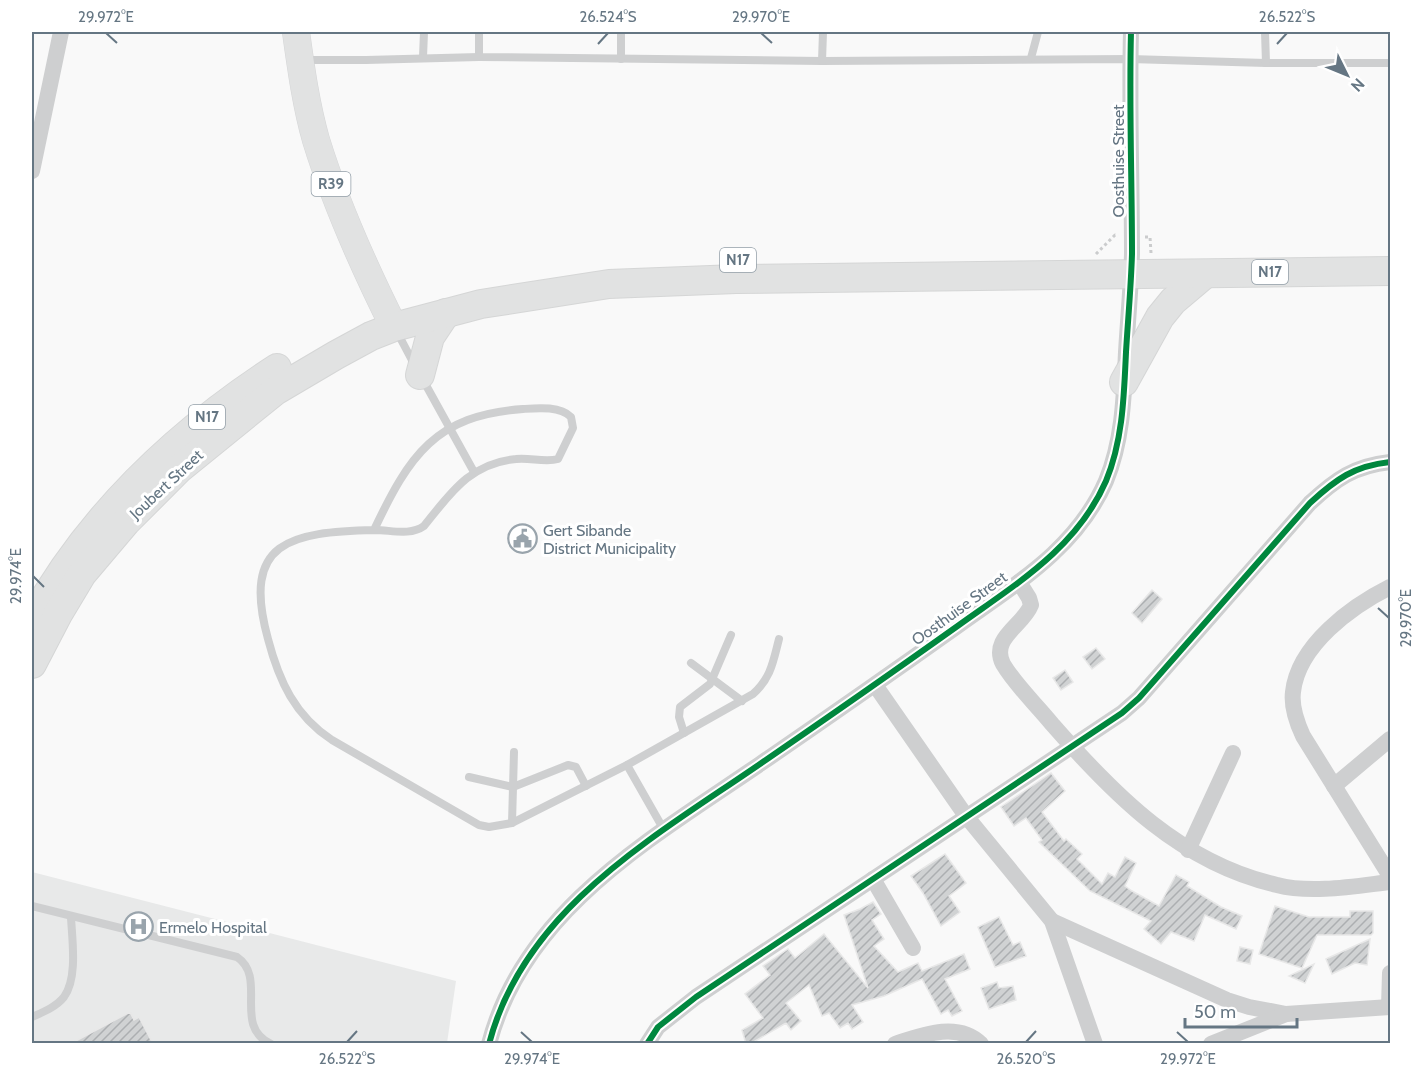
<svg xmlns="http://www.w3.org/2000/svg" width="1422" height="1075" font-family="Cabin,sans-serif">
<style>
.built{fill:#e8e9e9}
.building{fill:url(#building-hatch);stroke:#e8e8e8;stroke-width:1.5}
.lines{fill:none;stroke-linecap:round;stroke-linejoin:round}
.primary-casing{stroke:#d5d6d7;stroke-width:28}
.trunk-casing{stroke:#d5d6d6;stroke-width:30}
.path{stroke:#cbcccd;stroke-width:3;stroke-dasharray:3 3;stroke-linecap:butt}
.service{stroke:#cecfd0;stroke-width:8}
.minor{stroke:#cecfd0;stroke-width:16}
.primary{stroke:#e1e2e2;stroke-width:27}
.trunk{stroke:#e1e2e2;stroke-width:28}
.cycleway-casing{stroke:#fff;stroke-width:10}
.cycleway{stroke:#00873e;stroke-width:6}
.ticks{fill:none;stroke:#657683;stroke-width:2}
.labels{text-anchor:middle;stroke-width:6;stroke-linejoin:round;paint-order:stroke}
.shield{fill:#fff;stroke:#939fa8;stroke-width:1.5}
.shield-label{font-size:15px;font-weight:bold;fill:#657683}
.street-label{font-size:16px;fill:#657683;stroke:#fff}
.poi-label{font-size:16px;fill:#657683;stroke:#fff;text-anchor:start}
.neatline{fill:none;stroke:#657683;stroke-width:2}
.ticks-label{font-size:15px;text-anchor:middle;fill:#657683}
</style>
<defs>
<pattern id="building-hatch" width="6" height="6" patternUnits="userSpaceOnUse" patternTransform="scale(1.5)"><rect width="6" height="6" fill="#d0d2d3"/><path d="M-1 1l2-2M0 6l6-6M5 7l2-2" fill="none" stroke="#acafb1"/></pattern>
</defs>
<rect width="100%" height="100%" fill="#f9f9f9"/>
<polygon class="built" points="32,872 456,981 447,1043 32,1043"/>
<g class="building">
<polygon points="1152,590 1162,599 1142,623 1132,613"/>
<polygon points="1096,648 1105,659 1092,669 1083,657"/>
<polygon points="1065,670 1073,682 1061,690 1053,678"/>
<polygon points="1051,773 1065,791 1042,812 1064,841 1066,839 1082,854 1077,859 1102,884 1108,873 1115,877 1125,857 1136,863 1125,886 1132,891 1159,906 1176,875 1189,882 1187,886 1221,907 1242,916 1236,929 1205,915 1194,941 1171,932 1161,944 1144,929 1151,921 1090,891 1039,842 1042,840 1026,818 1014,826 1001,807"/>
<polygon points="945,854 966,883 949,896 960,912 941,926 923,893 911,876"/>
<polygon points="873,902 881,914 872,920 884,939 874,946 898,972 918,963 922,971 964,954 970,969 945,979 962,1011 952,1016 948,1010 941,1014 922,979 884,996 852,1005 863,1022 852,1029 848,1023 840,1028 829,1013 822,1016 809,985 786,1003 801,1021 791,1030 786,1023 750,1044 746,1044 742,1030 763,1018 745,994 770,975 763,966 788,949 795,958 824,934 868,988 844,915 860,909"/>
<polygon points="1275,906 1309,917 1350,917 1350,911 1373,911 1373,933 1371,935 1317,935 1302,968 1259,954"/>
<polygon points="999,917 1013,945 1020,942 1026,956 995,967 978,927"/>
<polygon points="1370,939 1367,965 1355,963 1332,974 1326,959"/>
<polygon points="1240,947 1253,950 1250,964 1237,961"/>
<polygon points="1314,964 1305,983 1289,976"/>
<polygon points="997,982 999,988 1013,986 1016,1000 989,1009 981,988"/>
<polygon points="130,1012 134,1020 139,1017 153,1044 70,1044"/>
</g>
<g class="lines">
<defs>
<path id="primary" d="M296,32C301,68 306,105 316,140C336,205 364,267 394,327"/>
<g id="trunk">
<polyline points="420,375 430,337 446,313"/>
<polyline points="1124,382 1160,317 1173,301 1205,274"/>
<path d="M32,620C90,515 177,433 277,368"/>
<polyline points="32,664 58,614 82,574 126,522 180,468 275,391 336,355 371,336 394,327 481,304 609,284 736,279 1390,271"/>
</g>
</defs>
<use href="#primary" class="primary-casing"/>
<use href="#trunk" class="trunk-casing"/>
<g class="path">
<polyline points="1145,237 1150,237 1151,253"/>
<polyline points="1096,254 1115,235 1118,236"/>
</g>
<g class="service">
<polyline points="479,32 479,57 822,61 1130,59 1266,63 1390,63"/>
<polyline points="1265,32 1266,63"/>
<polyline points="423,57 424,32"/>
<polyline points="1031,58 1038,32"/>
<polyline points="621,59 621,32"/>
<polyline points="303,60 366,60 479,57"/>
<polyline points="822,61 823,32"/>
<polyline points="396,330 414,364"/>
<polyline points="422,378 474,472"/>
<path d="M374,530C409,456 435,415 523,409C538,408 560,406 571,417L573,428L558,459C545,463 529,457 516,459C470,463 450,494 424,526C410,536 391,530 375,530C290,532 241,541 268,639C279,681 295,716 332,740L479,825L489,827L512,823L627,765L753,694C771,678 773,662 779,639"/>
<polyline points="691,663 742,701"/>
<polyline points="684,733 679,717 680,707 710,684 731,635"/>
<polyline points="627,765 664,830"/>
<polyline points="469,777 513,787 568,765 576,767 586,786"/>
<polyline points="512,823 514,752"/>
<path d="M32,906L237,957C268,978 232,1026 271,1044"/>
<path d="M32,1017C43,1012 56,1007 64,997C78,978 72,939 71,917"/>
</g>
<g class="minor">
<polyline points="32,171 61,32"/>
<path d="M1019,582L1029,598L1031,605C1023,626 990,638 1003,664C1016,686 1036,704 1052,724C1115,796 1181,863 1277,885C1311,894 1356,886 1390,882"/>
<path d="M1390,587C1352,606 1298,645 1293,692C1291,707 1297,723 1303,736L1390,876"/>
<polyline points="875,685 966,816 1052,921 1095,1044"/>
<polyline points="1334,786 1390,739"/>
<polyline points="1188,850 1233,753"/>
<polyline points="873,879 913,948"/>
<polyline points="1052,921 1227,1000 1249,1007 1286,1014 1390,1007"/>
<polyline points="1389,1007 1390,973"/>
<path d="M489,1044C524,909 654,837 760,764C827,718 893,672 959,625C1016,584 1077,548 1106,481C1123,440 1124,395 1126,352C1128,319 1131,287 1132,254C1132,180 1129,106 1131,32"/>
<path d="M647,1044L658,1027L696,997L1122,713L1139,698L1310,503C1336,479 1354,466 1390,462"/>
<path d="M895,1044C922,1035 958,1021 981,1044"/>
<polyline points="1211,1044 1286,1014"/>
</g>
<use href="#primary" class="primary"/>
<use href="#trunk" class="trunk"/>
<defs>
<g id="cycleway">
<path d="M489,1044C524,909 654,837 760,764C827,718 893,672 959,625C1016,584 1077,548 1106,481C1123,440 1124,395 1126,352C1128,319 1131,287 1132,254C1132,180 1129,106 1131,32"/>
<path d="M647,1044L658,1027L696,997L1122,713L1139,698L1310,503C1336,479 1354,466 1390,462"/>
</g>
</defs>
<use href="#cycleway" class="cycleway-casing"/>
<use href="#cycleway" class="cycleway"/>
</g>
<path class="ticks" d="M106,33L117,43M761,33L772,43M598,44L608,33M1277,44L1287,33M33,576L44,587M1378,608L1389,618M521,1032L532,1042M1177,1032L1188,1042M347,1042L357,1031M1026,1042L1036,1031"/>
<defs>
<symbol id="civic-ring" viewBox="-11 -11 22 22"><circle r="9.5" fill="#fff" stroke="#99a4ac" stroke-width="1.5"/><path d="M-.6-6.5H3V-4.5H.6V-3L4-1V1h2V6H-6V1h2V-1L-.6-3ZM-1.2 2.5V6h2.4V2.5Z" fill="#99a4ac"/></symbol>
<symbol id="hospital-ring" viewBox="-11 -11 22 22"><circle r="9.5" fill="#fff" stroke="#99a4ac" stroke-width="1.5"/><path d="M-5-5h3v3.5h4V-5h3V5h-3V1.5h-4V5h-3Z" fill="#99a4ac"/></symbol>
</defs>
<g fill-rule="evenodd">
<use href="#civic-ring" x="506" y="522" width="33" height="33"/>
<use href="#hospital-ring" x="122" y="910" width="33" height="33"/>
</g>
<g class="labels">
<g class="shield">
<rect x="311.5" y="172" width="39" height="24" rx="4.5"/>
<rect x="720" y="248" width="36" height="24" rx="4.5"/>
<rect x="1252" y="260" width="36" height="24" rx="4.5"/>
<rect x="189" y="405" width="36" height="24" rx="4.5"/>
</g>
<g class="shield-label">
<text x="331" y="189">R39</text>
<text x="738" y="265">N17</text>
<text x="1270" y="277">N17</text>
<text x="207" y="422">N17</text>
</g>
<g class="street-label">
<text transform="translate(1118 161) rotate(-90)" y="6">Oosthuise Street</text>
<text transform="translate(166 484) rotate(-43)" y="6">Joubert Street</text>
<text transform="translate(959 608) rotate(-36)" y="6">Oosthuise Street</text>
</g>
<g class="poi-label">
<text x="543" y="536">Gert Sibande<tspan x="543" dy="18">District Municipality</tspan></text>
<text x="159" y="933">Ermelo Hospital</text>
</g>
</g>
<rect width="1422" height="1075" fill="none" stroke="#ffffff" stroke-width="66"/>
<g transform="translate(1347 75) rotate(133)" stroke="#ffffff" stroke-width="4.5" paint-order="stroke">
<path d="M0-4.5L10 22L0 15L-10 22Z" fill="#657683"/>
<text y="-9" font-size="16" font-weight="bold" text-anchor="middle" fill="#657683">N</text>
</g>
<path d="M1185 1018v9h112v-9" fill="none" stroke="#657683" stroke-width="3"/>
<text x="1194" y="1018" font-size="18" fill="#657683" stroke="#ffffff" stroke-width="4.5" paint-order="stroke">50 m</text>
<rect x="33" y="33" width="1356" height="1009" class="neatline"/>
<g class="ticks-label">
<text x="106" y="22">29.972°E</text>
<text x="608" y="22">26.524°S</text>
<text x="761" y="22">29.970°E</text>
<text x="1287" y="22">26.522°S</text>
<text transform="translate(16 576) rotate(-90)" y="5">29.974°E</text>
<text transform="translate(1406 618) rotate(-90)" y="5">29.970°E</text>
<text x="347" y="1064">26.522°S</text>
<text x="532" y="1064">29.974°E</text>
<text x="1026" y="1064">26.520°S</text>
<text x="1188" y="1064">29.972°E</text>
</g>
</svg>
